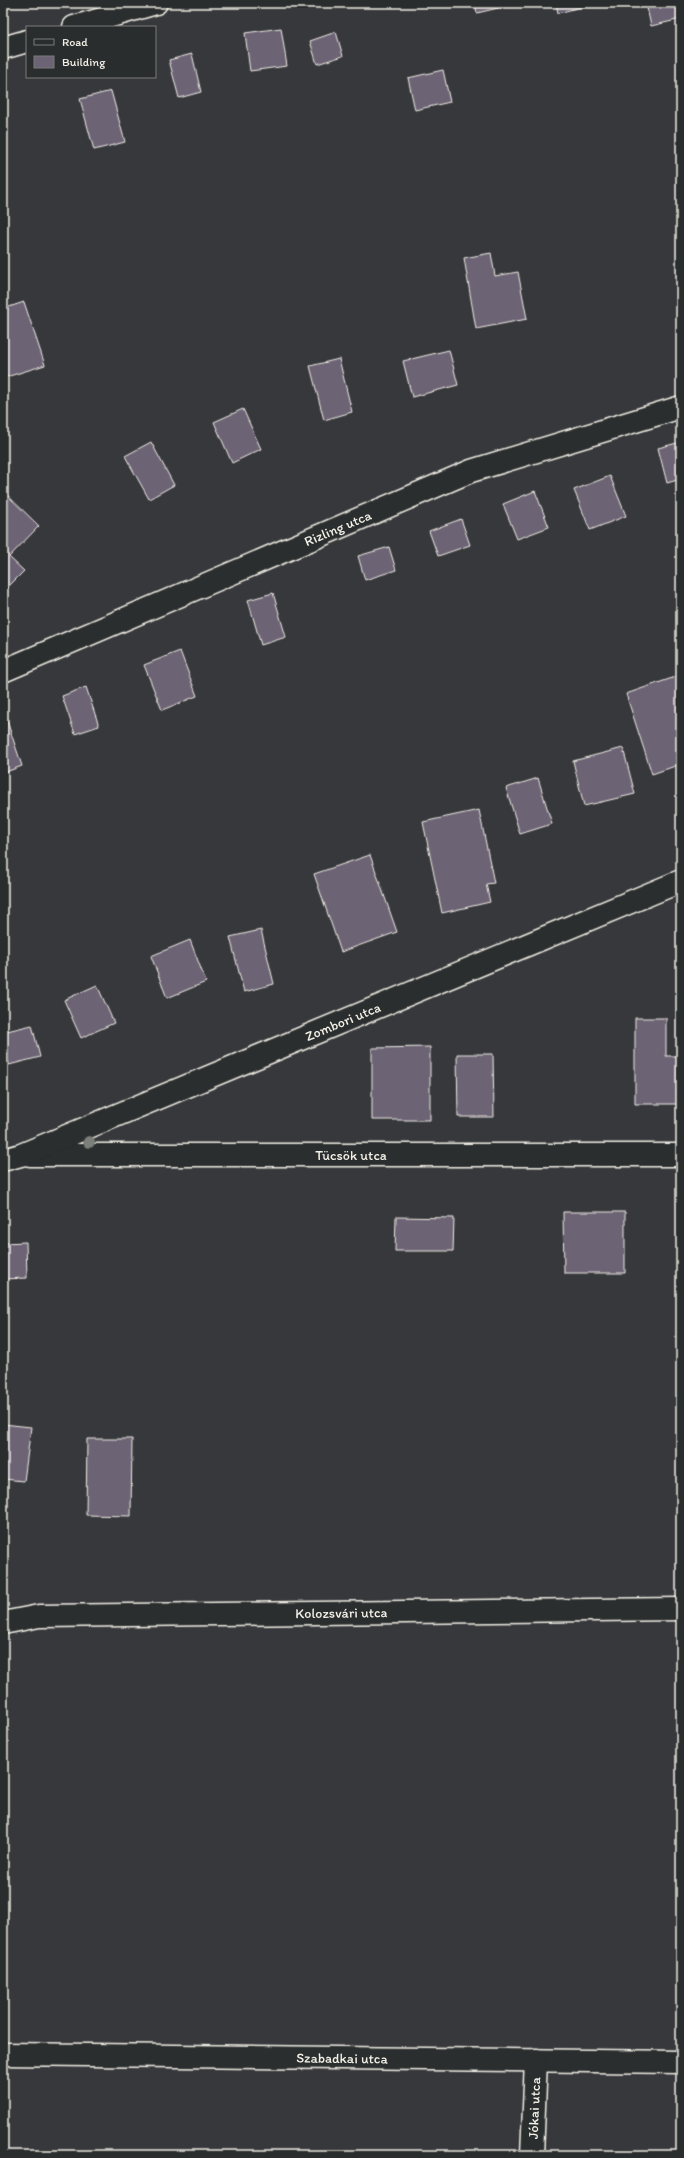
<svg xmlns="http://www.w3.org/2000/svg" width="684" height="2158" font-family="Itim,sans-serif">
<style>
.building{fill:#6c6374;stroke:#f4f1e8}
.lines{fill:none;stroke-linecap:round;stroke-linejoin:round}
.minor-casing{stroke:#f4f1e8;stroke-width:25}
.minor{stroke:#2a2d2e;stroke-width:22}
.tree{fill:#7c807a}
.labels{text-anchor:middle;stroke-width:3;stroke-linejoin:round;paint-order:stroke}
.street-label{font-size:14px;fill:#f4f1e8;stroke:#2a2d2e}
</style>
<rect width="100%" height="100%" fill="#37383c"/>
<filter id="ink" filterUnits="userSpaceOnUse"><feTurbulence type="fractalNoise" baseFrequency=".025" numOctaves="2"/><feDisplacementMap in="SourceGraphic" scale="8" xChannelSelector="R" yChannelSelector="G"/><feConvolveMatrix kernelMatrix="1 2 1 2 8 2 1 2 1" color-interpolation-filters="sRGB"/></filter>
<g filter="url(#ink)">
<g class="building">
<polygon points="475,3 515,3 515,4 477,13"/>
<polygon points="556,3 596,3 558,13"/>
<polygon points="646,3 681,3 681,19 651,26"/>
<polygon points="281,28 287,66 250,71 245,33"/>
<polygon points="336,32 343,56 317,64 310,41"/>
<polygon points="192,54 201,92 179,98 169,60"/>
<polygon points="443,70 450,102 415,110 408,78"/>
<polygon points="111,91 125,142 94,150 80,99"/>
<polygon points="491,253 495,276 518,272 527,319 476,329 464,258"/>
<polygon points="24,302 45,365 3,378 3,309"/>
<polygon points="449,350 458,385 412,397 403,361"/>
<polygon points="339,359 352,412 324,420 310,366"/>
<polygon points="243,409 261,449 232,463 214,422"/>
<polygon points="151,442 174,485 149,499 125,456"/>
<polygon points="681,442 681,479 667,483 658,448"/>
<polygon points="610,476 626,516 590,530 574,490"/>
<polygon points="3,491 39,526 9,557 24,571 3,592"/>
<polygon points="535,491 549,527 517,539 503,504"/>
<polygon points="461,519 470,545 438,556 429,531"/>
<polygon points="389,547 396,570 365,580 358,556"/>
<polygon points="273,593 286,637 261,645 248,600"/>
<polygon points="180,651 197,696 162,710 144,665"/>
<polygon points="681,675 681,764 652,774 626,694"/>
<polygon points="86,687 99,726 75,734 62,696"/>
<polygon points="6,718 22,766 3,773 3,719"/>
<polygon points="623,748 635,794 584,806 573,761"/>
<polygon points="538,778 552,824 520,834 506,788"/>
<polygon points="479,810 494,883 486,884 490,902 442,913 423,822"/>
<polygon points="370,855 397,932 341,952 314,874"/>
<polygon points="261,930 274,984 244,992 230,937"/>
<polygon points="190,940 206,982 167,998 151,956"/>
<polygon points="97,985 114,1023 81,1038 64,1000"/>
<polygon points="635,1018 666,1018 666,1056 681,1056 681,1104 635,1104"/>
<polygon points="32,1025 40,1057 9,1065 3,1042 3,1032"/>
<polygon points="430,1047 430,1120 372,1120 372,1048"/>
<polygon points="457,1054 493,1054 494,1117 458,1117"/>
<polygon points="563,1212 625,1212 625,1273 564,1273"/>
<polygon points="396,1217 454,1218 453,1251 395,1251"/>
<polygon points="26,1242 27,1278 3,1279 3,1243"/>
<polygon points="3,1424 31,1427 24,1481 3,1479"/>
<polygon points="87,1439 132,1439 131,1516 86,1515"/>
</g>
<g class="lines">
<defs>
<g id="minor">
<polyline points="74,27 156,3"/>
<polyline points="3,48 27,41"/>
<path id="s1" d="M3,671L471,471L681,407"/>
<path id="s2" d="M30,1155H681"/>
<path id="s3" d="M3,1160L21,1155L681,881"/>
<path id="s4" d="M3,1623L39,1616L681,1609"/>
<path id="s5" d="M3,2054L681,2062"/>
<path id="s6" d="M532,2155L536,2060"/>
</g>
</defs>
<use href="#minor" class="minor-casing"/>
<use href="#minor" class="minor"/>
</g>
<circle class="tree" cx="89" cy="1142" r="6"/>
</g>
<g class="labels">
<g class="street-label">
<text dy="5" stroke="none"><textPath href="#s1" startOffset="364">Rizling utca</textPath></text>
<text dy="5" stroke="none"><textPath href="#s3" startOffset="367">Zombori utca</textPath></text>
<text dy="5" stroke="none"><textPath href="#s2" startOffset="321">Tücsök utca</textPath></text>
<text dy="5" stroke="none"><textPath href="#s4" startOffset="339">Kolozsvári utca</textPath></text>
<text dy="5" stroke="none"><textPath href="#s5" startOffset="339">Szabadkai utca</textPath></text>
<text dy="5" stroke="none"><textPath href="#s6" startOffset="47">Jókai utca</textPath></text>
</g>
</g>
<rect width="684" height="2158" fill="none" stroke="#2a2d2e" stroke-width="16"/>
<rect x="8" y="8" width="668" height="2142" fill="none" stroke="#f4f1e8" stroke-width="1.5" filter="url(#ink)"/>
<rect x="26" y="26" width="130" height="52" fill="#2a2d2e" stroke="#7b7b78"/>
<rect x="34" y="39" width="20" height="6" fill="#2a2d2e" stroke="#7b7b78"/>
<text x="62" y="46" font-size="12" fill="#f4f1e8">Road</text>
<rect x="34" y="56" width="20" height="12" fill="#6c6374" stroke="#7b7b78"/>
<text x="62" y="66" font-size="12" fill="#f4f1e8">Building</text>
</svg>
